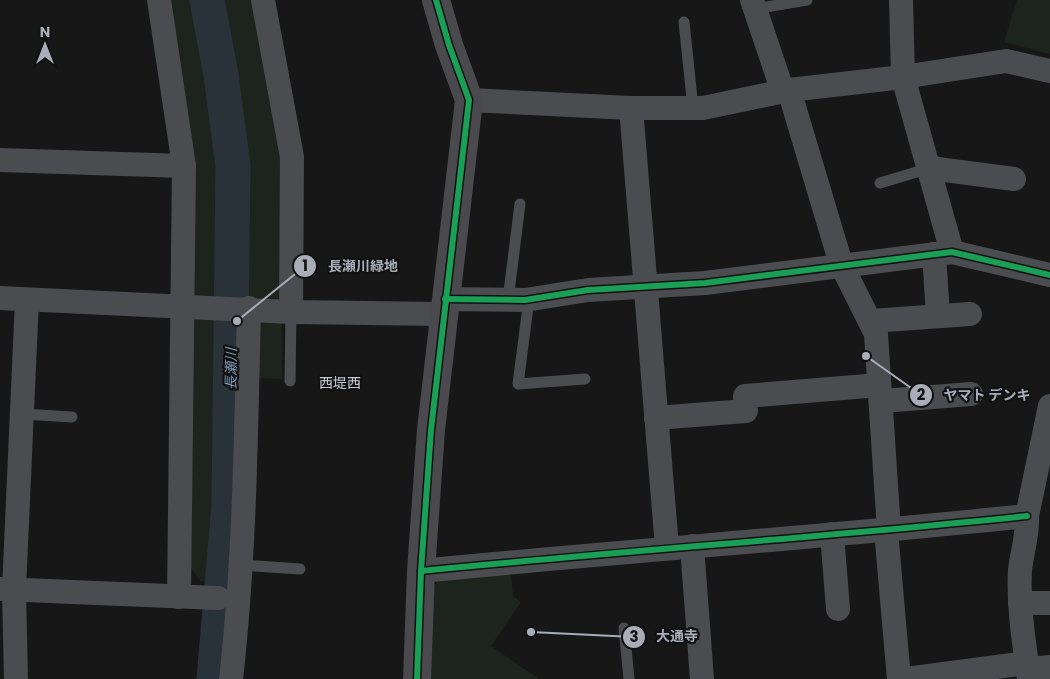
<svg xmlns="http://www.w3.org/2000/svg" width="1050" height="679" font-family="Poppins,'Noto Sans JP',sans-serif">
<style>
.green{fill:#1d241e}
.lines{fill:none;stroke-linecap:round;stroke-linejoin:round}
.river{stroke:#2a3239;stroke-width:35}
.lane{stroke:#4b4c50;stroke-width:11}
.street{stroke:#4b4c50;stroke-width:24}
.secondary{stroke:#4a4a4e;stroke-width:28}
.cycleway-casing{stroke:#111113;stroke-width:9}
.cycleway{stroke:#1a9f57;stroke-width:6}
.labels{text-anchor:middle;stroke-width:4.5;stroke-linejoin:round;paint-order:stroke}
.water-label{font-size:14px;font-style:italic;fill:#7f9bb3;stroke:#111113}
.neighbourhood-label{font-size:14px;fill:#c9ccd4;stroke:#111113}
.leader{fill:none;stroke:#a8adb8;stroke-width:2}
.callout-dot{fill:#a8adb8;stroke:#111113;stroke-width:2}
.mark-label{font-size:15px;text-anchor:middle;font-weight:bold;fill:#111}
.callout-label{font-size:14px;text-anchor:middle;font-weight:bold;fill:#a8adb8;stroke:#111113;stroke-width:4.5;stroke-linejoin:round;paint-order:stroke}
</style>
<rect width="100%" height="100%" fill="#171717"/>
<g class="green">
<polygon points="165,0 254,0 283,163 282,379 242,378 234,528 227,585 200,581 191,568 192,422"/>
<polygon points="1017,0 1050,0 1050,54 1004,42"/>
<polygon points="511,574 513,596 521,602 491,646 539,679 429,679 432,588 438,581"/>
</g>
<g class="lines">
<polyline class="river" points="207,0 221,75 233,166 229,505 214,679"/>
<g class="lane">
<polyline points="755,9 807,0"/>
<polyline points="684,22 693,108"/>
<polyline points="880,183 930,168"/>
<polyline points="529,299 518,384 585,379"/>
<polyline points="508,300 520,204"/>
<polyline points="290,381 291,312"/>
<polyline points="22,414 72,417"/>
<polyline points="241,565 300,569"/>
<polyline points="624,628 629,679"/>
</g>
<g class="street">
<polyline points="159,0 184,166 179,597"/>
<polyline points="263,0 292,157 291,312"/>
<polyline points="752,0 783,92"/>
<polyline points="901,0 903,77 952,252"/>
<polyline points="789,90 841,264 876,334 889,530"/>
<polyline points="469,100 631,108 703,108 789,90 903,77 1006,61 1050,71"/>
<polyline points="631,108 667,547"/>
<polyline points="0,160 184,166"/>
<polyline points="930,168 1014,179"/>
<polyline points="934,254 938,316"/>
<polyline points="0,298 291,312 443,314"/>
<polyline points="445,299 525,300 588,290 705,283 952,252 1050,275"/>
<polyline points="871,321 970,314"/>
<polyline points="882,401 971,394"/>
<polyline points="656,418 746,411 745,396 879,385"/>
<polyline points="886,531 899,679"/>
<polyline points="832,534 838,609"/>
<polyline points="692,546 702,679"/>
<path d="M421,571C623,551 825,537 1027,516"/>
<polyline points="0,589 218,598"/>
<polyline points="1020,603 1050,603"/>
<polyline points="1028,669 1050,667"/>
<polyline points="16,679 14,589 27,300"/>
<path d="M231,679C245,556 246,432 249,308"/>
<polyline points="906,679 1026,663"/>
<path d="M1029,679C1024,643 1018,606 1020,570C1022,552 1028,535 1027,516L1050,406"/>
</g>
<polyline class="secondary" points="417,679 421,571 431,430 469,100 449,45 436,0"/>
<defs>
<g id="cycleway">
<polyline points="445,299 525,300 588,290 705,283 952,252 1050,275"/>
<path d="M421,571C623,551 825,537 1027,516"/>
<polyline points="417,679 421,571 431,430 469,100 449,45 436,0"/>
</g>
</defs>
<use href="#cycleway" class="cycleway-casing"/>
<use href="#cycleway" class="cycleway"/>
</g>
<g class="labels">
<g class="water-label">
<text transform="translate(231 369) rotate(-89)" y="5">長瀬川</text>
</g>
<g class="neighbourhood-label">
<text x="340" y="388">西堤西</text>
</g>
</g>
<path class="leader" d="M237 321L305 266M866 356L921 395M531 632L634 637"/>
<g class="callout-dot">
<circle cx="237" cy="321" r="5"/>
<circle cx="866" cy="356" r="5"/>
<circle cx="531" cy="632" r="5"/>
<circle cx="305" cy="266" r="12"/>
<circle cx="921" cy="395" r="12"/>
<circle cx="634" cy="637" r="12"/>
</g>
<g class="mark-label">
<text x="305" y="271">1</text>
<text x="921" y="400">2</text>
<text x="634" y="642">3</text>
</g>
<g class="callout-label">
<text x="363" y="271">長瀬川緑地</text>
<text x="987" y="400">ヤマト デンキ</text>
<text x="677" y="641">大通寺</text>
</g>
<g transform="translate(45 45)" stroke="#111113" stroke-width="4" paint-order="stroke">
<path d="M0-4L9 19L0 12L-9 19Z" fill="#a8adb8"/>
<text y="-8" font-size="14" font-weight="bold" text-anchor="middle" fill="#a8adb8">N</text>
</g>
</svg>
